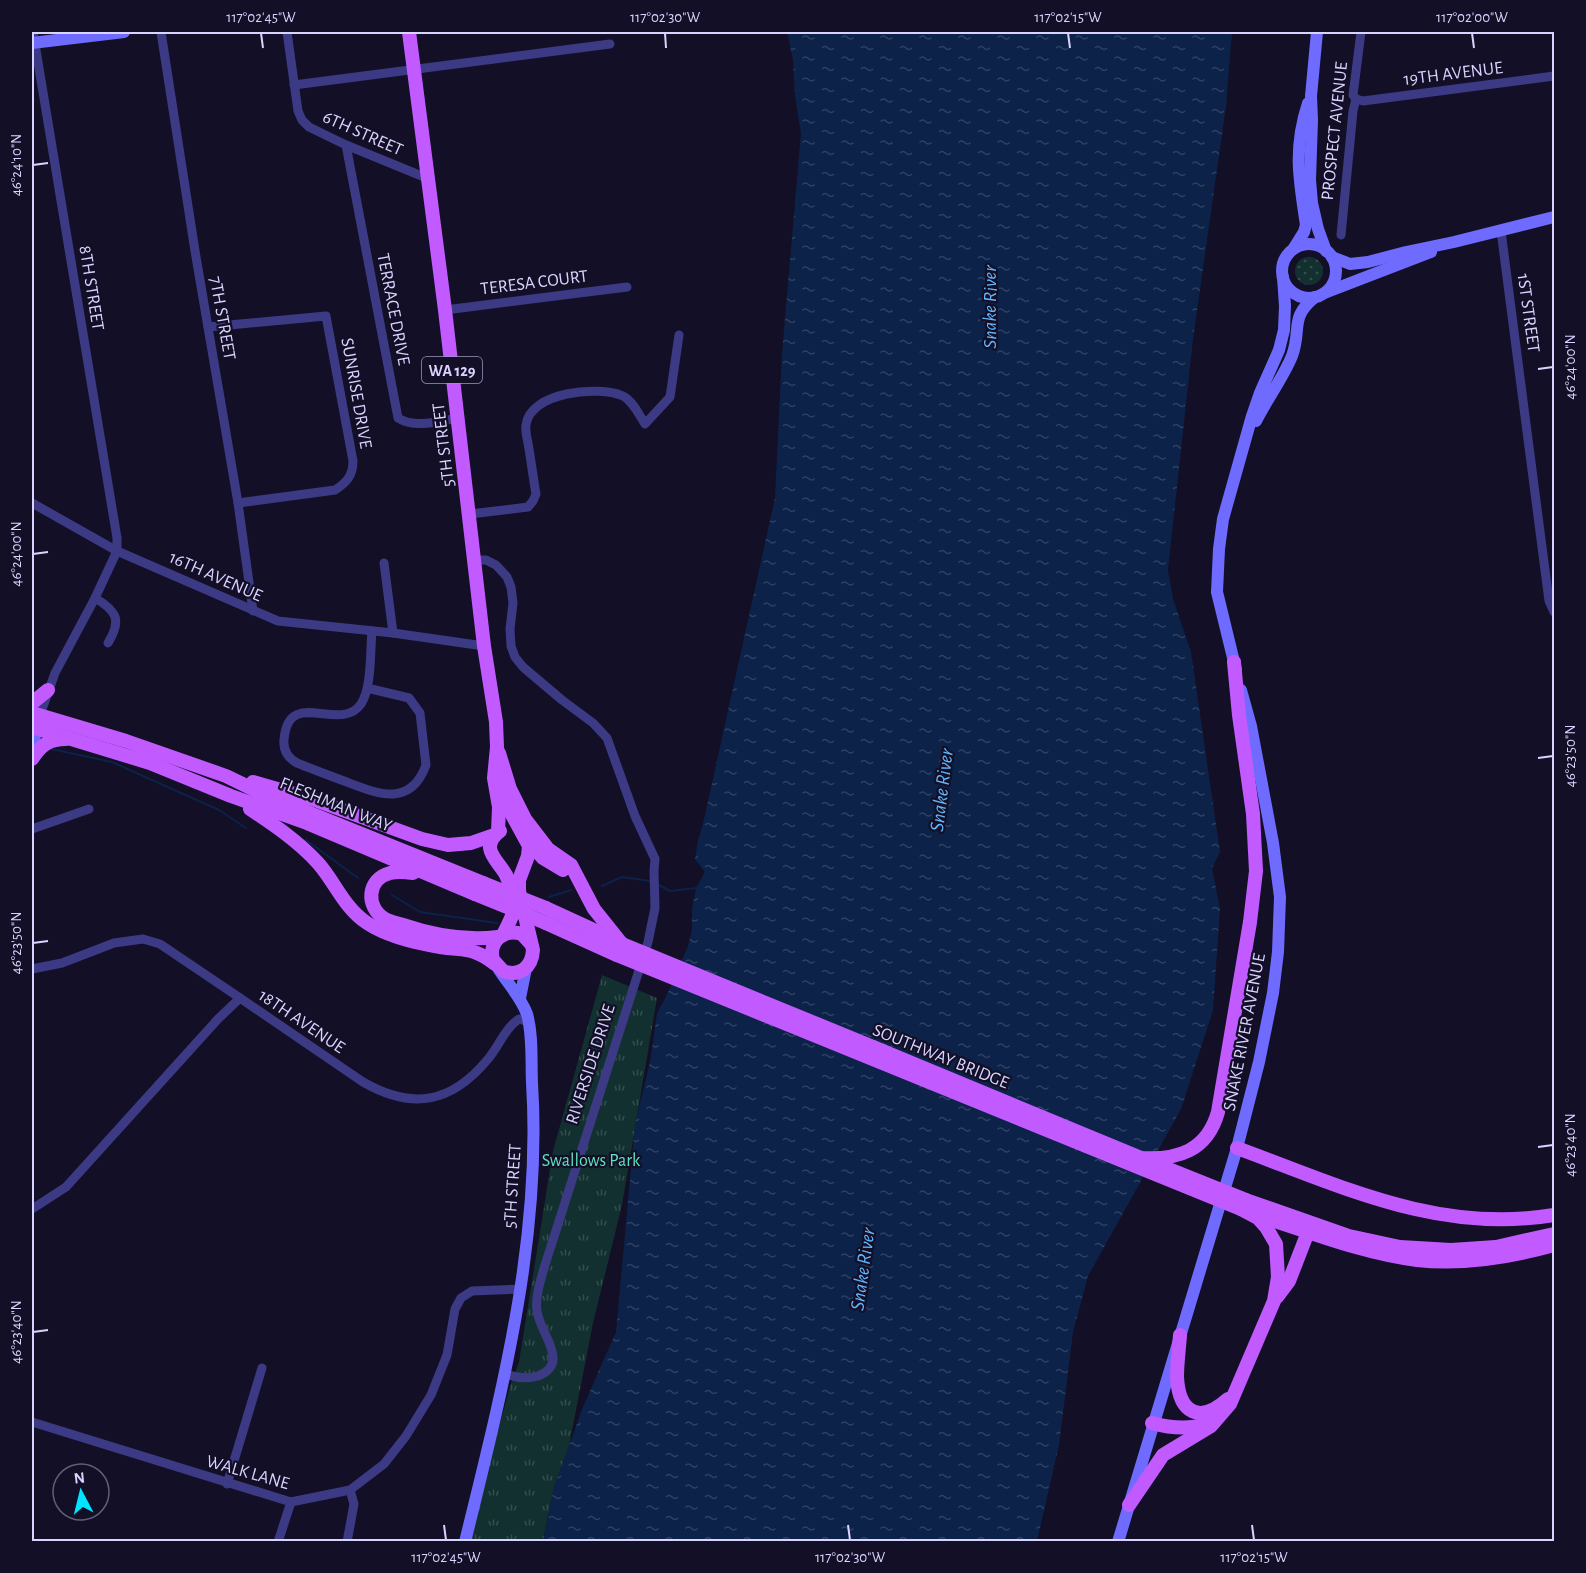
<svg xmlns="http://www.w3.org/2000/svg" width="1586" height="1573" font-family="'Alegreya Sans',sans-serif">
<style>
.grass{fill:url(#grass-dots)}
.park{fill:url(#park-tufts)}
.water{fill:url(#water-ripples)}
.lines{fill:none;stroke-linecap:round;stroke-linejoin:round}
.stream{stroke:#0c2248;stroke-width:2}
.street{stroke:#3d3a85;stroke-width:9}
.secondary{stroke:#6f6bff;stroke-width:12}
.primary{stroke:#c25bff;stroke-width:14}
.primary-bridge{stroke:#c25bff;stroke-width:14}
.ticks{fill:none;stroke:#d9d4ff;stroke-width:2}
.labels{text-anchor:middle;stroke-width:4.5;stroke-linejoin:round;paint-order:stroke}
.shield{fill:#130f26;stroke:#9e99be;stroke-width:1.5}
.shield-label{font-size:16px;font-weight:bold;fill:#d9d4ff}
.street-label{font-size:18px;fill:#d9d4ff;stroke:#130f26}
.park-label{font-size:18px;fill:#5fe0c0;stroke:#130f26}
.water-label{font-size:20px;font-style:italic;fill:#62b6ff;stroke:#130f26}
.neatline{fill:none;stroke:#d9d4ff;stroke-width:2}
.ticks-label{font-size:15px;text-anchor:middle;fill:#d9d4ff}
</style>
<defs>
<pattern id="grass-dots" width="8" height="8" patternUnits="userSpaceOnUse" patternTransform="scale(1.5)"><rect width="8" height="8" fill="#12302f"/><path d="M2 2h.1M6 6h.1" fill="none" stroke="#344d4e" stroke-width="1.8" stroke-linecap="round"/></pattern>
<pattern id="park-tufts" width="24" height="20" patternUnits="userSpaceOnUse" patternTransform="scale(1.5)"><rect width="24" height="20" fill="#12302f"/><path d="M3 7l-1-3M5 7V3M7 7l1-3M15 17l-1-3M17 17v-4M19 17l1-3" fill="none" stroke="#344d4e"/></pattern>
<pattern id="water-ripples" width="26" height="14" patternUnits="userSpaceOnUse" patternTransform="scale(1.5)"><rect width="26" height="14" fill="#0c2248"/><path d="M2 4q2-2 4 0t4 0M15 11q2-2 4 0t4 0" fill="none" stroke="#2f4163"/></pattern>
</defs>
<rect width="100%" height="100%" fill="#130f26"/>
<circle class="grass" cx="1309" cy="271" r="14"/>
<polygon class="park" points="602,975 657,998 622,1205 593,1323 569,1446 554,1487 543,1541 468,1542 511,1383 519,1362 553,1151"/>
<polygon class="water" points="787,32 1232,32 1226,106 1193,339 1168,570 1173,599 1191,652 1220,852 1212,868 1220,909 1213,1010 1181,1109 1088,1276 1073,1332 1059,1445 1037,1541 543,1542 554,1487 583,1407 616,1332 635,1124 650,1062 657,1013 666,997 688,946 692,930 692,909 696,888 705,872 695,859 698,840 703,824 775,498 782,353 801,133 795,96 793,60"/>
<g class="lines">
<g class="stream">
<polyline points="51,749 112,762 219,810 246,828"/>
<polyline points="306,840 358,878"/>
<polyline points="657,884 670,891 696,888"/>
<polyline points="602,886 622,877 650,881"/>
<polyline points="392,895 420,912 497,923"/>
<polyline points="549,897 571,890"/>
</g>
<g class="street">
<polyline points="33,32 117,538 117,551 95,598 55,673 40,715"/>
<polyline points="161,32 195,251 238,503 253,611"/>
<polyline points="287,32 298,111 302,120 309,127 346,145 429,179"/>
<polyline points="294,85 610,44"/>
<polyline points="1356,99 1363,101 1554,76"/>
<path d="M346,145L398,418C415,429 440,421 458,418"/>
<polyline points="1501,231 1549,601 1554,612"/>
<polyline points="1341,235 1353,111 1356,99 1353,95 1361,32"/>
<polyline points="445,310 627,287"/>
<path d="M208,327L326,316L353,461C353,476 346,483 335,490L238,503"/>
<polyline points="32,503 117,551 278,621 393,633 484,646"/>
<path d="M470,514L528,507L533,501L536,494C533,477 531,460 528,443C527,438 525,430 526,425C530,392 598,385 623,396C633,401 639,415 645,424L670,397L679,335"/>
<path d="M475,560H486L496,565L507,577L511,587L513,603L510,629L511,646L515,657L523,667L562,700L593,723L607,738L635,816L655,859L654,871L655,908L648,942L545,1265C541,1279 535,1296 537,1311C540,1334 571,1363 538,1376C527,1379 516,1378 506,1374"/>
<polyline points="384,563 393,633"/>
<path d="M95,598C117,611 122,620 108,643"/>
<path d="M367,688L409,698L420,713L426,765C410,809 376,793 344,781C328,775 312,769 297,763C288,758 283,750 284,740C288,686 340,734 361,704C372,687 370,651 372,631"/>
<polyline points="32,829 89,809"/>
<polyline points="32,969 62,963 114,943 143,939 160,944 240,998"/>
<path d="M32,1209L66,1187L218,1019L240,998L363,1082C412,1110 451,1104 488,1059C499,1046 505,1028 519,1019L529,1022"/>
<polyline points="32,1422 291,1502 350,1490 384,1464 406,1436 431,1395 447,1355 455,1309 461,1298 472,1291 521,1289"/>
<polyline points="227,1484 262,1368"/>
<polyline points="278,1542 291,1502"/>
<polyline points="347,1542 354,1504 350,1490"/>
</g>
<g class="secondary">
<polyline points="1317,32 1311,96 1312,120 1310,180 1312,203 1318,229 1326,251"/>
<polyline points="32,43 124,32"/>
<circle cx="1309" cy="271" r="27"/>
<path d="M1294,248L1304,232L1306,225C1299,179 1293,149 1308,103"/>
<polyline points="1332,257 1350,264 1368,262 1406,252 1454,242 1554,217"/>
<polyline points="1327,292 1431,252"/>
<path d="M1256,421C1267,399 1283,378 1292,356C1302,329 1289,318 1315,297"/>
<polyline points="1236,670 1217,592 1219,549 1223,519 1252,416 1260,393 1279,350 1284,330 1285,306 1283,277"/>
<polyline points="32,752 38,719"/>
<polyline points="520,998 526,968"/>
<path d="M465,1542C502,1391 542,1239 532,1083C531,1061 533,1035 527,1014C521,997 508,984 498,968"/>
<polyline points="1118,1542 1237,1148 1259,1062 1273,993 1278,952 1280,897 1273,843 1251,726 1241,690"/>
</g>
<g class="primary">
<polyline points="409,32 445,310 484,646 496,722 497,747 494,778 499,807 498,832"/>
<polyline points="32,703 48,690"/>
<polyline points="32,713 126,741 226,776 265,795 483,883"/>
<polyline points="32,727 150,763 231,796 307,823 475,894"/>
<polyline points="499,753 510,789 525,819 548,849 571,865 594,909 622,944"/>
<path d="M32,759C41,745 49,739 66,739"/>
<polyline points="253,782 312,799 422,839 448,845 471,843 494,835"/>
<path d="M504,792L510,811L529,846L528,856L519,880V891L533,950C532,968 519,977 503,971L493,960C488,941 504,928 522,934L532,945"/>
<path d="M250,809C274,825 298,841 318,863C335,882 344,908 367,923C388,937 415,943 440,947C466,951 473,947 495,964"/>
<path d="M500,831C478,848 498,860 506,875C511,885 515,902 513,913C511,920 506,928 503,935"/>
<polyline points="528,841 543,858 563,870"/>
<path d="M413,873C406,872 398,871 390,873C367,879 365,907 385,919C390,922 397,923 403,925C435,936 465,941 498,937"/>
<polyline points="546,908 618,941"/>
<polyline points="546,923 617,955"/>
<path d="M873,1047L1141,1158C1178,1160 1207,1151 1218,1112L1250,922L1256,871L1253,814L1239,715L1234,662"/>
<path d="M1237,1148C1343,1187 1439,1234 1554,1215"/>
<polyline points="1246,1200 1349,1236 1400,1247 1451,1250 1496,1247 1554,1234"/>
<path d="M1257,1215C1310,1232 1362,1253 1417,1260C1463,1265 1511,1257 1554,1245"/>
<polyline points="1277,1297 1289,1281 1308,1232"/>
<path d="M1180,1335C1179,1349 1177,1363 1177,1377C1179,1414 1200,1424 1228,1399"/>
<path d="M1152,1423C1170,1428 1188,1430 1206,1424"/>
<polyline points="1129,1505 1163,1455 1211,1426 1230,1404 1274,1301 1278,1277 1276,1244 1266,1227 1258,1218 1241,1209"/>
</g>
<g class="primary-bridge">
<polyline points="483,883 546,908"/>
<polyline points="475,894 546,923"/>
<polyline points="622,944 873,1047"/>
<polyline points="617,955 1241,1209"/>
<polyline points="1141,1158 1246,1200"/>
</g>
</g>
<path class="ticks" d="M261,33L263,48M665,33L666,48M1068,33L1070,48M1472,33L1474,48M33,165L48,163M1538,369L1553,367M33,554L48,552M1538,758L1553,756M33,943L48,941M1538,1147L1553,1145M33,1332L48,1330M444,1525L446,1540M848,1525L850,1540M1252,1525L1254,1540"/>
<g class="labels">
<rect class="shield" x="422" y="357" width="60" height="26" rx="4.5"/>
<g class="shield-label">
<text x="452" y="376">WA 129</text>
</g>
<g class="street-label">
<text transform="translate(1453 73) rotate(-7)" y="6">19TH AVENUE</text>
<text transform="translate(1334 131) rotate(-84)" y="6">PROSPECT AVENUE</text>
<text transform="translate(363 133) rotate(24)" y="6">6TH STREET</text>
<text transform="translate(534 282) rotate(-7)" y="6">TERESA COURT</text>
<text transform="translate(92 288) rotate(81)" y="6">8TH STREET</text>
<text transform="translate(394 309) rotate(79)" y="6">TERRACE DRIVE</text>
<text transform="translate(1529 313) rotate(82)" y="6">1ST STREET</text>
<text transform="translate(223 318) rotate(80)" y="6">7TH STREET</text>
<text transform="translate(357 393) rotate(80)" y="6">SUNRISE DRIVE</text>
<text transform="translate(443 445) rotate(-97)" y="6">5TH STREET</text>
<text transform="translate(216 576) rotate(24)" y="6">16TH AVENUE</text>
<text transform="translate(336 804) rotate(22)" y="6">FLESHMAN WAY</text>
<text transform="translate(302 1021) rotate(34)" y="6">18TH AVENUE</text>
<text transform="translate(1244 1032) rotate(-79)" y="6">SNAKE RIVER AVENUE</text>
<text transform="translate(941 1056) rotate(22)" y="6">SOUTHWAY BRIDGE</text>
<text transform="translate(590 1064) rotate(-72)" y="6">RIVERSIDE DRIVE</text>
<text transform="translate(512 1186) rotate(-86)" y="6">5TH STREET</text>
<text transform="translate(248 1472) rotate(16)" y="6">WALK LANE</text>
</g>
<g class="park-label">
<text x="591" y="1166">Swallows Park</text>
</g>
<g class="water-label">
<text transform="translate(989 307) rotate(-90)" y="7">Snake River</text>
<text transform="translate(941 790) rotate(-83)" y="7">Snake River</text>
<text transform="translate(862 1269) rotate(-82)" y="7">Snake River</text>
</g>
</g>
<rect width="1586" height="1573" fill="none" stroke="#130f26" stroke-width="66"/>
<g transform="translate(81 1492) rotate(353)"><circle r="28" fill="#130f26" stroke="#625e7d" stroke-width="1.5"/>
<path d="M0-4.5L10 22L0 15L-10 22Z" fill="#00e5ff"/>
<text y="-9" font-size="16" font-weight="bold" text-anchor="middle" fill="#d9d4ff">N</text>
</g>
<rect x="33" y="33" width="1520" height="1507" class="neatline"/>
<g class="ticks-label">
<text x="261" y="22">117°02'45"W</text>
<text x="665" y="22">117°02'30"W</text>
<text x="1068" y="22">117°02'15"W</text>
<text x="1472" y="22">117°02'00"W</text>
<text transform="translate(16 165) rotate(-90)" y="5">46°24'10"N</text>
<text transform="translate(1570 367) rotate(-90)" y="5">46°24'00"N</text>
<text transform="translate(16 554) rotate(-90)" y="5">46°24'00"N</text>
<text transform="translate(1570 756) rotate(-90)" y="5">46°23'50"N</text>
<text transform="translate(16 943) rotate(-90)" y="5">46°23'50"N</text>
<text transform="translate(1570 1145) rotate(-90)" y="5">46°23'40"N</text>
<text transform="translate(16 1332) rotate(-90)" y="5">46°23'40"N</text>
<text x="446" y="1562">117°02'45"W</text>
<text x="850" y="1562">117°02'30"W</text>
<text x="1254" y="1562">117°02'15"W</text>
</g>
</svg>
